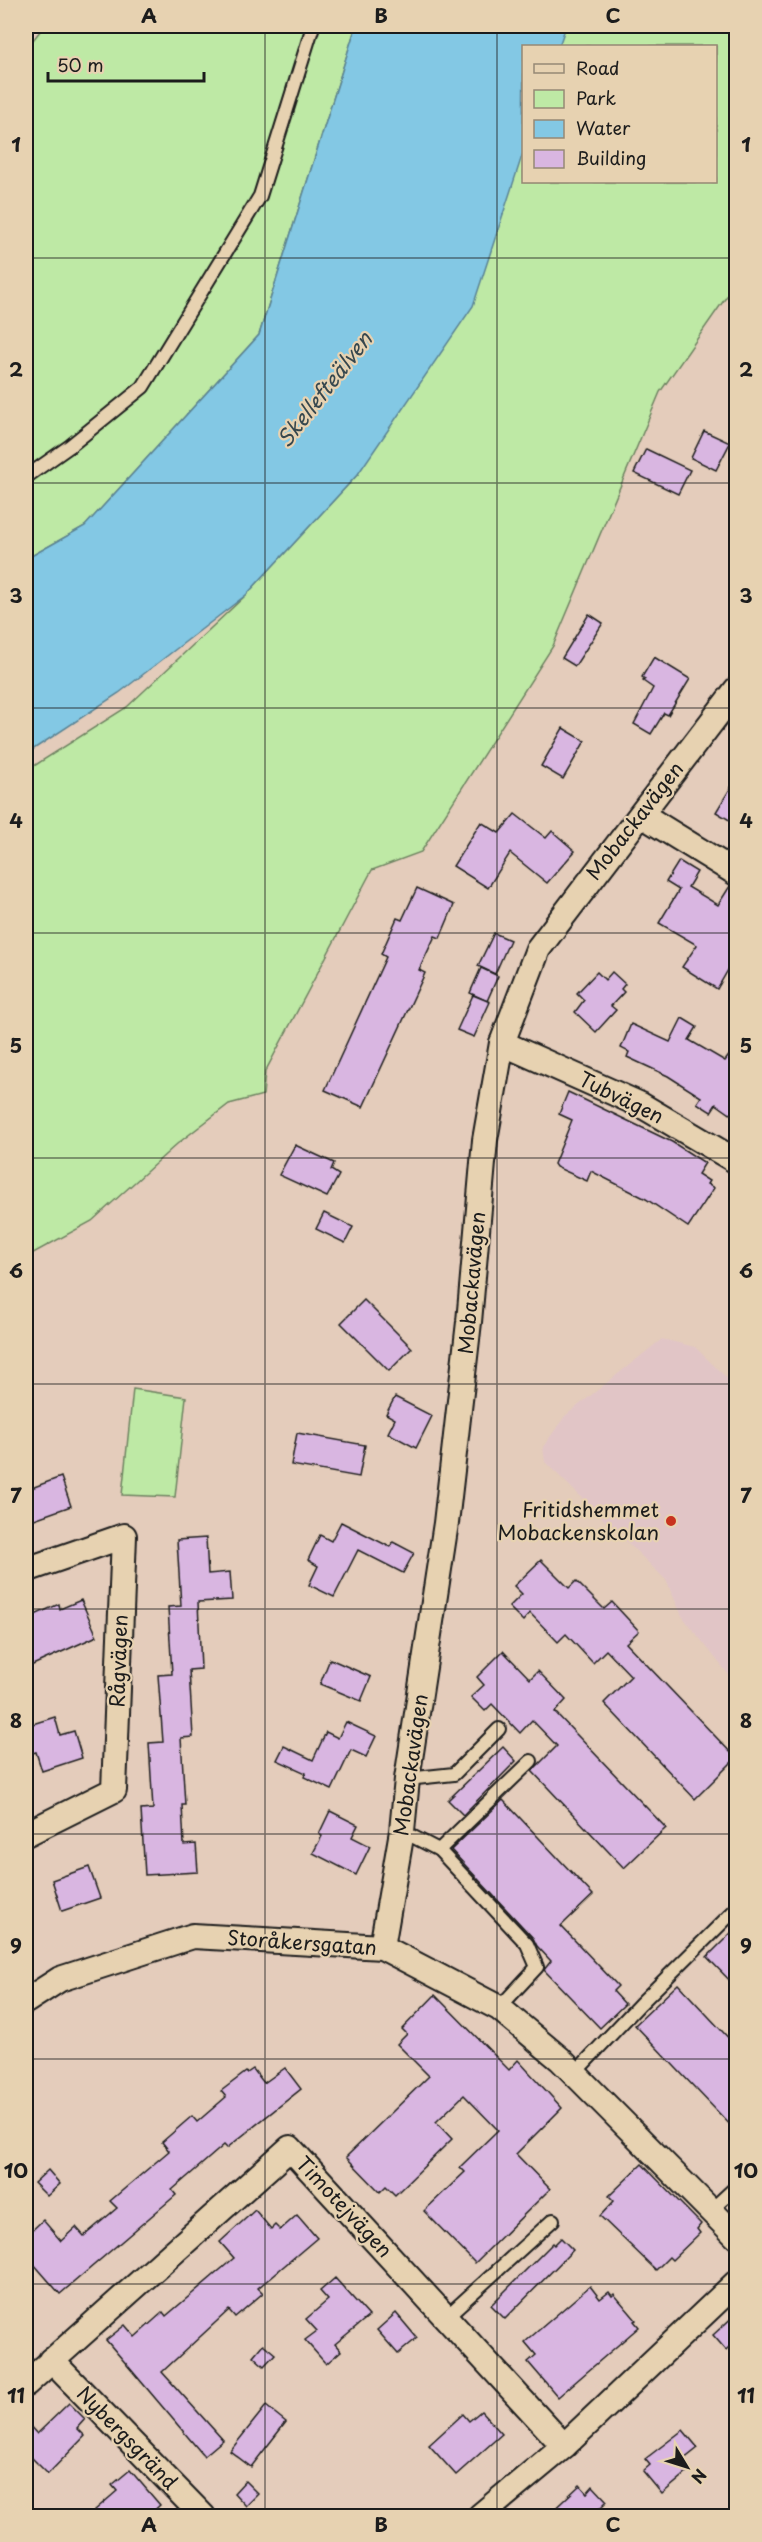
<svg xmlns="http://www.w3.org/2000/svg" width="762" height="2542" font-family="'Playpen Sans',sans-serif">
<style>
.built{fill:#e1c5c6}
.green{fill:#bee9a5;stroke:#6d8260;stroke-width:1.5}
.water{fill:#83c8e4;stroke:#5a8394;stroke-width:1.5}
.building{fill:#d9b6e1;stroke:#1c1c1c;stroke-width:1.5}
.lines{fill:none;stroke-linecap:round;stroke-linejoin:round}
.lane-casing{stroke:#1c1c1c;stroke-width:16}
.street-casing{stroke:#1c1c1c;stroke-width:28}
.lane{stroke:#e7d2b1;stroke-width:12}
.street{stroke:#e7d2b1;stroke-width:24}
.grid{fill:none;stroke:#1c1c1c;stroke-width:1.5;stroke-opacity:0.55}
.poi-dot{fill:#c8321e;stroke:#e7d2b1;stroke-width:2}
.labels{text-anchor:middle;stroke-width:4.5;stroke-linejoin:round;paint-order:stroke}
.street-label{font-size:20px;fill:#1c1c1c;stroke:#e7d2b1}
.poi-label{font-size:20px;fill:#1c1c1c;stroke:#e7d2b1;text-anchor:end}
.water-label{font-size:21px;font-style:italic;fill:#36474e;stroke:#e7d2b1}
.neatline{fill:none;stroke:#1c1c1c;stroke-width:2}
.grid-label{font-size:20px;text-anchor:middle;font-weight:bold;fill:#1c1c1c}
</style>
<rect width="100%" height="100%" fill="#e4ccbb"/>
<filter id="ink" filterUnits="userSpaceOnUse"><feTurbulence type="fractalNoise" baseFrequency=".0167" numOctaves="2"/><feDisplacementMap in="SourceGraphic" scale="12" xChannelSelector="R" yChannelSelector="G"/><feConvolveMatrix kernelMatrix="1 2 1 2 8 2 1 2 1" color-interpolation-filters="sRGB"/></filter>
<g filter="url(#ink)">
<polygon class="built" points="662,1339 695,1347 736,1387 736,1684 682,1616 666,1580 545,1462 543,1447 565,1416"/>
<g class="green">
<polygon points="44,26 356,26 259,335 85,526 26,559 26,49"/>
<polygon points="562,26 736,26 736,283 660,392 553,646 421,852 372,870 265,1072 263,1095 229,1104 177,1144 92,1221 26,1257 26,771 127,707 246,595 358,474 523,147 524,182 716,182 716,46 555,46"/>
<polygon points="133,1389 186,1397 175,1497 122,1495"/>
</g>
<polygon class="water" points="356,26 566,26 559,46 524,46 523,153 473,306 358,474 246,595 119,693 26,754 26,559 85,526 259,335"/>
<g class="building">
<polygon points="704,431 730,443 716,470 691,458"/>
<polygon points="646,449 690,470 678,494 634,473"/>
<polygon points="589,614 603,623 575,666 562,658"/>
<polygon points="654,657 690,679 668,715 664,713 651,734 634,724 653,688 643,681 645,679 642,677"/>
<polygon points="563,728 585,741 563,779 541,766"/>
<polygon points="736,779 736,824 716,812"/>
<polygon points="515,814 546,838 552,831 575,851 547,883 510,853 488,888 453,866 481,822 499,833"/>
<polygon points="679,861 697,872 688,887 718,905 730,886 736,887 736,956 717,989 682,967 697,945 659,923 679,890 666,882"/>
<polygon points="417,888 454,905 440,938 435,936 419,970 425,973 363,1107 325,1090 386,957 381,954 397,918 402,920"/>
<polygon points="494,933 510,940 495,974 478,966"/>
<polygon points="481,968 498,976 487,1001 470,993"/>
<polygon points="597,972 605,980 612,972 625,984 621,989 624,992 611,1006 616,1010 596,1032 575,1012 584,1000 577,993"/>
<polygon points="473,995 490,1002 474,1037 457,1030"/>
<polygon points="682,1018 697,1027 689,1040 725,1061 736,1046 736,1118 716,1104 711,1112 697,1103 701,1097 668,1076 627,1057 629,1052 621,1048 631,1024 670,1042"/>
<polygon points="568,1092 672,1142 705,1163 698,1174 709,1181 707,1184 714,1188 688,1227 646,1199 591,1171 587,1181 556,1167 554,1164 572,1120 559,1114"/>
<polygon points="295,1145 334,1163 331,1170 339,1175 327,1197 279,1175"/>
<polygon points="324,1213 353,1227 345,1243 316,1229"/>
<polygon points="364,1300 412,1348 389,1371 341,1323"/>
<polygon points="395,1397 432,1416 416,1448 388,1433 395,1419 386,1414"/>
<polygon points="297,1433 365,1445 359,1477 291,1465"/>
<polygon points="61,1477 71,1506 26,1522 26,1490"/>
<polygon points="341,1522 390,1547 393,1542 414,1553 403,1573 358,1550 334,1597 309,1585 318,1566 308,1560 320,1535 331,1541"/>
<polygon points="206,1538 208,1574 230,1572 232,1600 198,1602 201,1669 189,1670 193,1737 181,1738 185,1805 182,1805 184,1845 196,1844 198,1872 145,1875 141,1810 153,1809 149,1743 163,1742 158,1675 172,1674 168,1607 181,1606 177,1540"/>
<polygon points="541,1560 569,1588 576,1581 604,1609 612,1602 639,1631 626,1643 736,1758 695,1799 604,1703 631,1676 606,1650 593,1663 566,1634 558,1642 530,1613 523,1621 509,1607 522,1594 514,1586"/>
<polygon points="81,1600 97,1636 26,1668 26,1619 59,1604 60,1609"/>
<polygon points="503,1651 530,1679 538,1671 566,1700 555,1712 666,1828 624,1868 532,1771 557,1746 532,1720 520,1733 492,1704 485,1711 471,1697 484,1685 477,1677"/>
<polygon points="330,1659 371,1677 361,1701 320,1684"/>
<polygon points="55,1717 60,1735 74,1731 82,1758 42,1771 36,1752 26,1755 26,1726"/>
<polygon points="346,1722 376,1736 366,1757 351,1750 332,1790 304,1777 306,1773 277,1760 284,1746 313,1760 326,1732 338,1738"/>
<polygon points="503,1747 516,1761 463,1815 448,1800"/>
<polygon points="503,1800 593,1895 561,1926 618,1986 613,1991 625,2004 600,2028 544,1970 551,1961 537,1946 533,1938 451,1850"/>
<polygon points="330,1811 358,1825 352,1837 370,1846 356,1875 313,1853 322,1836 319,1834"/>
<polygon points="89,1867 100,1898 62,1911 52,1880"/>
<polygon points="736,1928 736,1987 707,1957"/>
<polygon points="678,1984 736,2046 736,2131 635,2025"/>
<polygon points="435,1995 509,2070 518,2060 562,2108 516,2154 550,2189 475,2263 424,2211 465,2172 460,2167 498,2130 464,2095 436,2122 452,2139 395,2195 386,2186 380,2192 346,2157 429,2076 397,2044 407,2034 402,2029"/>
<polygon points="285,2068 301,2089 227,2148 224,2145 172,2190 176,2195 60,2294 26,2255 26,2236 43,2220 61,2241 76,2227 84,2236 117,2208 110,2201 169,2151 162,2142 192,2116 197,2122 226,2097 221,2091 246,2072 247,2073 253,2069 264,2083"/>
<polygon points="642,2164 701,2224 697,2229 700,2233 672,2260 669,2257 656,2270 600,2216 614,2201 609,2196"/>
<polygon points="48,2170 60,2184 47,2196 34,2183"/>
<polygon points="255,2210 271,2229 275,2225 280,2230 297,2215 317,2238 258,2288 263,2293 235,2317 229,2310 162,2372 223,2440 204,2456 106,2340 125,2325 135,2337 163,2312 166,2316 234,2258 220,2242"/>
<polygon points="561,2238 573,2250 505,2319 491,2305 553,2243 554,2245"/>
<polygon points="335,2278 369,2316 335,2344 341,2351 326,2364 305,2340 317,2331 306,2319 328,2300 320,2291"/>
<polygon points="590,2286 600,2299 609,2292 612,2296 614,2294 636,2320 634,2321 639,2327 558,2397 528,2362 536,2355 525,2342"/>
<polygon points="396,2313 417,2338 398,2354 377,2330"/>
<polygon points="736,2314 736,2340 726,2350 713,2335"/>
<polygon points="263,2344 275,2354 264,2366 253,2356"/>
<polygon points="69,2403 85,2419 77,2428 85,2436 48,2474 26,2452 26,2422 37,2434"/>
<polygon points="266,2406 286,2422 251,2467 230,2451"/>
<polygon points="481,2411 502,2434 456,2475 429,2445 463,2414 469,2421"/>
<polygon points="683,2430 698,2448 683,2460 689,2471 662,2494 643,2471 650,2465 645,2459"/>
<polygon points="130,2470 160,2505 147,2517 87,2517 117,2491 112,2485"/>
<polygon points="245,2481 258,2494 246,2506 234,2493"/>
<polygon points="580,2485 587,2493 593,2486 607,2501 600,2508 608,2517 546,2517"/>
</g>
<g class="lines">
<defs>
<g id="lane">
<polyline points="26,477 70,446 143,387 260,196 313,26"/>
<polyline points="407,1779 454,1774 499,1729"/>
<polyline points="402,1831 439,1850 527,1944 537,1967 499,2008"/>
<polyline points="439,1850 531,1761"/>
<polyline points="574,2074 640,2004 736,1909"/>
<polyline points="710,2211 736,2187"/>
<polyline points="445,2318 553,2220"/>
</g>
<g id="street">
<polyline points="642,815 736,873"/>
<polyline points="502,1043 641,1105 736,1161"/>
<polyline points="26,1570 124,1536 114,1790 26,1834"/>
<polyline points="382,1947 402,1831 407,1779 446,1523 469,1322 485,1140 502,1043 538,949 736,690"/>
<polyline points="26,2001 60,1979 193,1936 382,1947 499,2008 560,2059 736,2236"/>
<polyline points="51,2360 203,2516"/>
<polyline points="26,2384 290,2148 564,2446"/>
<polyline points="480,2516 564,2446 736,2283"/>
</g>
</defs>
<use href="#lane" class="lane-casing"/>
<use href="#street" class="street-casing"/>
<use href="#lane" class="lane"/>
<use href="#street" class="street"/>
</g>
</g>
<path class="grid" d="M265,26V2516M497,26V2516M26,258H736M26,483H736M26,708H736M26,933H736M26,1158H736M26,1384H736M26,1609H736M26,1834H736M26,2059H736M26,2284H736"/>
<circle class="poi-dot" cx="671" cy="1521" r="6"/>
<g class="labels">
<g class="street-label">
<text transform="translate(635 821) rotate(-52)" y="7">Mobackavägen</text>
<text transform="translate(621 1098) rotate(26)" y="7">Tubvägen</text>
<text transform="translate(472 1283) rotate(-85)" y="7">Mobackavägen</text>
<text transform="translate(119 1661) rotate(-88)" y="7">Rågvägen</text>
<text transform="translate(411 1765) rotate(-82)" y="7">Mobackavägen</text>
<text transform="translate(302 1943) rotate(4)" y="7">Storåkersgatan</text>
<text transform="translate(344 2207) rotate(47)" y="7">Timotejvägen</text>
<text transform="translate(127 2438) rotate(46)" y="7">Nybergsgränd</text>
</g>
<g class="poi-label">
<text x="659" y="1517">Fritidshemmet<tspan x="659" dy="23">Mobackenskolan</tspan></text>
</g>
<g class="water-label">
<text transform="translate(325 390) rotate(-52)" y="7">Skellefteälven</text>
</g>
</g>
<rect width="762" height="2542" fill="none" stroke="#e7d2b1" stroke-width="66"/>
<rect x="522" y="45" width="195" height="138" fill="#e7d2b1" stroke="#968975" stroke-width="1.5"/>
<rect x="534" y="64" width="30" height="9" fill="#e7d2b1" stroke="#968975" stroke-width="1.5"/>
<text x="576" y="75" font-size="18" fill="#1c1c1c">Road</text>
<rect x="534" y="90" width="30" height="18" fill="#bee9a5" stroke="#968975" stroke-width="1.5"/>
<text x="576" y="105" font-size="18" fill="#1c1c1c">Park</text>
<rect x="534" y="120" width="30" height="18" fill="#83c8e4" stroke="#968975" stroke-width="1.5"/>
<text x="576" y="135" font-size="18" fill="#1c1c1c">Water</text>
<rect x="534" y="150" width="30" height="18" fill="#d9b6e1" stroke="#968975" stroke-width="1.5"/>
<text x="576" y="165" font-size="18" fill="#1c1c1c">Building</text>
<g transform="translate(687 2467) rotate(128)" stroke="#e7d2b1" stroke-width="4.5" paint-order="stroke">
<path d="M0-4.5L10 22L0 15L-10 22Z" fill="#1c1c1c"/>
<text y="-9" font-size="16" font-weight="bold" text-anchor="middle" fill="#1c1c1c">N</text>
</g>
<path d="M48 72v9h156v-9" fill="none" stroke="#1c1c1c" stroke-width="3"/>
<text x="57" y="72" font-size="18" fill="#1c1c1c" stroke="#e7d2b1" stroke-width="4.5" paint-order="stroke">50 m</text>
<rect x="33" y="33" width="696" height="2476" class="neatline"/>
<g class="grid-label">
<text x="149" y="23">A</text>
<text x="381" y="23">B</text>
<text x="613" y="23">C</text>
<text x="16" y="152">1</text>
<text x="746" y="152">1</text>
<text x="16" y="377">2</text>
<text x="746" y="377">2</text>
<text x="16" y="603">3</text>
<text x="746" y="603">3</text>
<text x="16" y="828">4</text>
<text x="746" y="828">4</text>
<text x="16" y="1053">5</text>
<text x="746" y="1053">5</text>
<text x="16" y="1278">6</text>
<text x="746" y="1278">6</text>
<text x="16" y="1503">7</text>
<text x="746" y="1503">7</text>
<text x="16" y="1728">8</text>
<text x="746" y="1728">8</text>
<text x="16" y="1953">9</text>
<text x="746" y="1953">9</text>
<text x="16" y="2178">10</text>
<text x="746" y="2178">10</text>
<text x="16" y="2403">11</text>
<text x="746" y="2403">11</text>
<text x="149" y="2532">A</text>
<text x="381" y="2532">B</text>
<text x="613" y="2532">C</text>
</g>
</svg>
